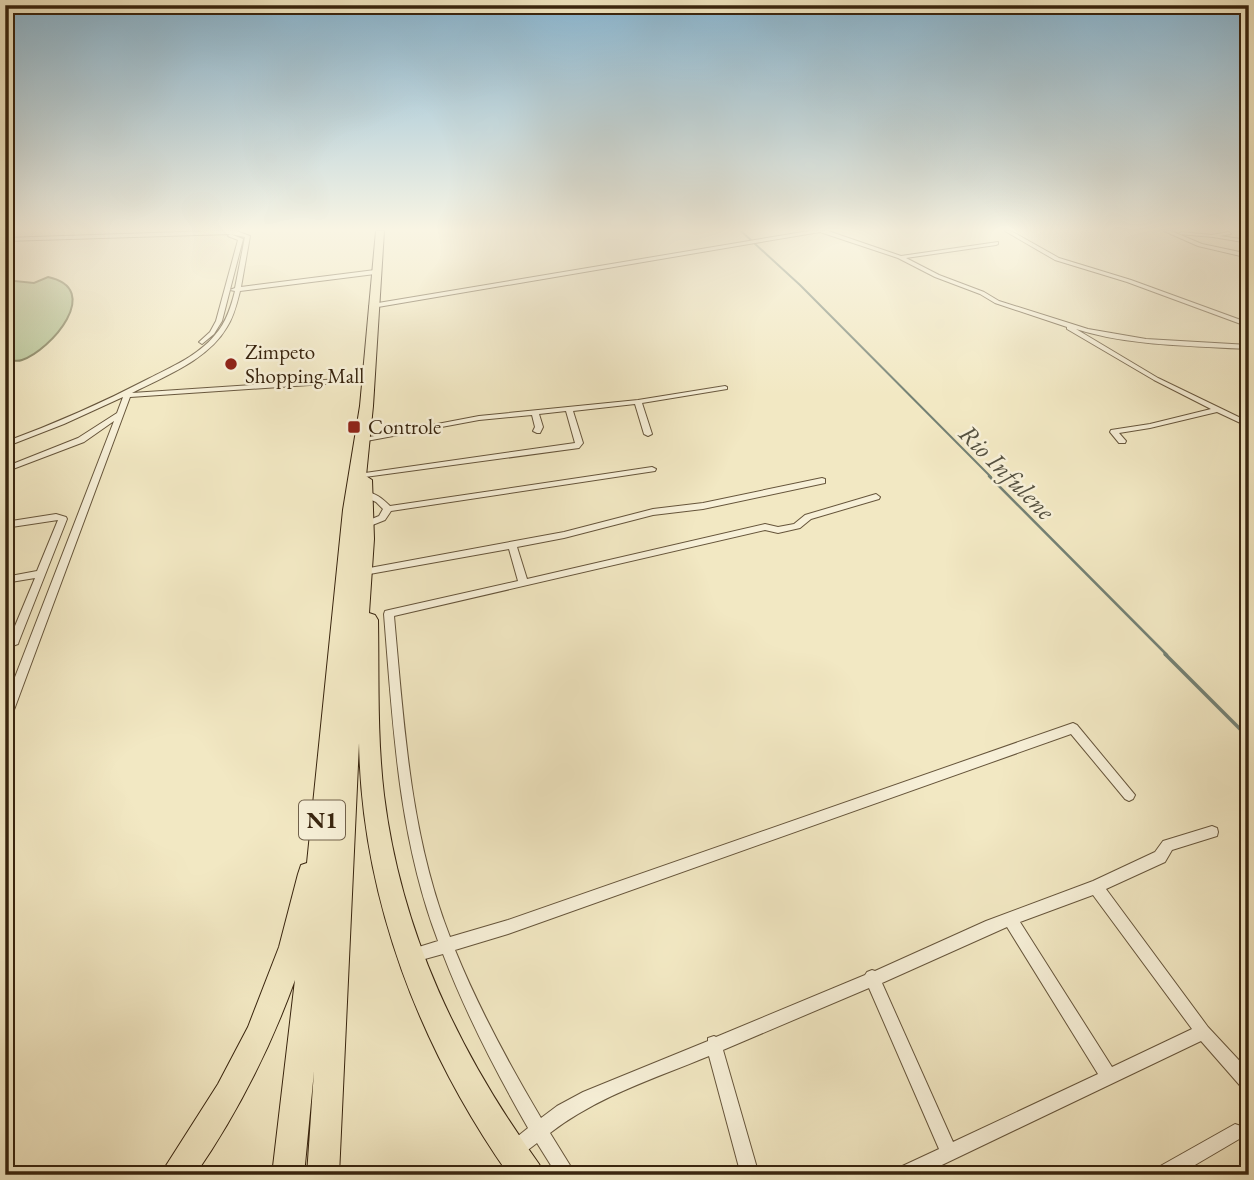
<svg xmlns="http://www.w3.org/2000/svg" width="1254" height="1180" font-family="'EB Garamond',serif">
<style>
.green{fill:#b6c797;stroke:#777652;stroke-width:2}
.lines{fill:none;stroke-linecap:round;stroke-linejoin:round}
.stream-far2{stroke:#748174;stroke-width:2}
.stream-far1{stroke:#748174;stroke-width:2.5}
.stream{stroke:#748174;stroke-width:3.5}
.street-casing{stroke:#66553b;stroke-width:2}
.highway-casing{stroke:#38240e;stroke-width:2}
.street{fill:#f7f0d8;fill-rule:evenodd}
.highway{fill:#f2e8c3;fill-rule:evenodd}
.poi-dot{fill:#8f2418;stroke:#f7f0d8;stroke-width:2.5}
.labels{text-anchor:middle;stroke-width:5;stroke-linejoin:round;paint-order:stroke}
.far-poi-label{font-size:21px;fill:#38240e;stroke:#f7f0d8;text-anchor:start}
.shield{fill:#f7f0d8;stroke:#71614b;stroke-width:2}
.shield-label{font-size:23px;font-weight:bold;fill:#38240e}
.water-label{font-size:26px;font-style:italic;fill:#565241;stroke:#f7f0d8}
</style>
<rect width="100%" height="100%" fill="#f2e8c3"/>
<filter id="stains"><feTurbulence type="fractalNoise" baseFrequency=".00286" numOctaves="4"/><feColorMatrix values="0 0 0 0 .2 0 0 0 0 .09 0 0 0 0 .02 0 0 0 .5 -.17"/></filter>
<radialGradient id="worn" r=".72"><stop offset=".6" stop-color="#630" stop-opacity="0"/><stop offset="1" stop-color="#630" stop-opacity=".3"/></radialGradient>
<path class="green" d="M48,277C104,289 51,350 22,360C17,362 11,360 5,360V280L34,283Z"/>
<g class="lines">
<polyline class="stream-far2" points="741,231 800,285 991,477"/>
<polyline class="stream-far1" points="989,476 1167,655"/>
<polyline class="stream" points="1165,654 1249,738"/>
<defs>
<g id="street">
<path d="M212,231H236L250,236L241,287L375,270L378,272L375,274L240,291C237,303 234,316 227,327C208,360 165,376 132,393L369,377L372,379L369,381L130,397L11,718L9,721L5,723V703L114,421L84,442L5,472V467L78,438L117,413L123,397L64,424L5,447V442C54,424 102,403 148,379C171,367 198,356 215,335C226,323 231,307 235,291L230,290L235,288L245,237L230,234L243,239L222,321L214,334L202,344L199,342L210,332L216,321L238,240L228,236L230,234L5,241V238Z"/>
<path d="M809,231H828L901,256L998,242V244L996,245L906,258L939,275L984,292L999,301L1088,329L1146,339L1249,345V349C1194,346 1128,346 1076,329L1158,378L1249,422V427L1217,412L1150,428L1119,433L1126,441L1125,443H1119L1110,432L1111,430L1150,424L1211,409L1154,380L1067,329V327L995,303L980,294L935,277L898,258L820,232L372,308L369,306L372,304Z"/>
<polygon points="1005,231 1011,231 1059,258 1131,280 1249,323 1249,327 1127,282 1055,260"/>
<polygon points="1164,231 1171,231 1202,244 1249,254 1249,258 1198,246"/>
<polygon points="1181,232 1212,235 1229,232 1231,234 1219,236 1249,240 1249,243 1213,237 1179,234"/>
<polygon points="725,386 727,387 727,389 642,403 652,434 648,436 644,434 635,404 573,411 583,443 579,448 365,477 361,475 365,473 575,443 566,411 539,414 543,427 540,433 537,433 533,431 535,427 532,415 479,420 361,442 361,438 364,438 479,416 638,400"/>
<path d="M652,467L656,469L655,471L391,511L385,520L365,528L361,525L362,523L379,516L383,509L376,502L363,496L362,494L363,492C374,491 383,499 390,506Z"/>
<path d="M822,478L825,479V483L703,509L653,515L564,538L517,547L527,579L765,524L778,527L794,524L805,515L876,494L880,497L879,499L811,519L800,528L778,533L765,530L394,616C404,725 410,835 450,937L508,920L1073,723L1077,725L1135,795L1133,799L1129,801L1125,799L1071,734L508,934L455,950C479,1009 509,1064 541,1118L557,1106L583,1092L708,1041V1038L714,1036L716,1037L865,975L867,972L872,970L875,971L986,921L1093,881L1155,852L1163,841L1212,826L1217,828L1218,832L1217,836L1172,850L1165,862L1106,889L1208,1027L1249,1071V1091L1243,1089L1201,1041L921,1175H893L896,1169L939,1149L869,988L723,1050L759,1175H741L709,1056C656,1078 596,1097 550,1133L576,1175H557L537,1143L520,1156L514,1159L508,1156L505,1150L508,1144L528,1128C496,1072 466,1014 443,954L414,962L409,960L407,955L409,950L438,941C398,836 393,725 384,614L385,611L389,610L518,581L509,549L364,575L359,572L364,569L564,532L653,509L703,503ZM1093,895L1192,1029L1112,1067L1020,922ZM1007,927L1098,1074L953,1142L882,983Z"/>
<polygon points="56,514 66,517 67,519 19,641 18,644 5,649 5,640 10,638 35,578 5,583 5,577 37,571 58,520 5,528 5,522"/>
<polygon points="1235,1124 1241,1126 1243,1132 1241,1138 1178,1175 1152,1175 1155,1169"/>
</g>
<path id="highway" d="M376,231H384L373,406L366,476L372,480L374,539L369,613L375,615L378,620C379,678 377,737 384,795C401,932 459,1053 539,1164L544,1175H509C420,1048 362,899 359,743L339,1175H307L314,1071L304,1175H272L295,980C270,1049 237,1114 195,1175H160L218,1084L248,1027L279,947L298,874L301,865L307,863L343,510L360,406Z"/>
</defs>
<use href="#street" class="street-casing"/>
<use href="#highway" class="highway-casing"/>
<use href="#street" class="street"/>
<use href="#highway" class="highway"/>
</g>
<linearGradient id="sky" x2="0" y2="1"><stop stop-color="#89b8d5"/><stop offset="0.58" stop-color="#f9f5e4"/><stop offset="1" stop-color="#f9f5e4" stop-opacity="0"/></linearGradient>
<rect width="1254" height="396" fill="url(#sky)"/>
<g class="poi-dot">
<circle cx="231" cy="364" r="7"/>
<rect x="347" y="420" width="14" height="14" rx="3.5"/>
</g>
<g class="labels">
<g class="far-poi-label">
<text x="245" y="359">Zimpeto<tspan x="245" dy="24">Shopping Mall</tspan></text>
<text x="368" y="434">Controle</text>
</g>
<rect class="shield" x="299" y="800.5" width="46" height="39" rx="5"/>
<g class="shield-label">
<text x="322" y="828">N1</text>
</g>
<g class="water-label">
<text transform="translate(1007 472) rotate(45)" y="9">Rio Infulene</text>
</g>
</g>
<rect width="1254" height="1180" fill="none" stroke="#f2e8c3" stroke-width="28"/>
<rect x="7" y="7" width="1240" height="1166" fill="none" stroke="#38240e" stroke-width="3.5"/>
<rect x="14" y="14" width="1226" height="1152" fill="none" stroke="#38240e" stroke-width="2"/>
<rect width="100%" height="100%" filter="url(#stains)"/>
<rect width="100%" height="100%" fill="url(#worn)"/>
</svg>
